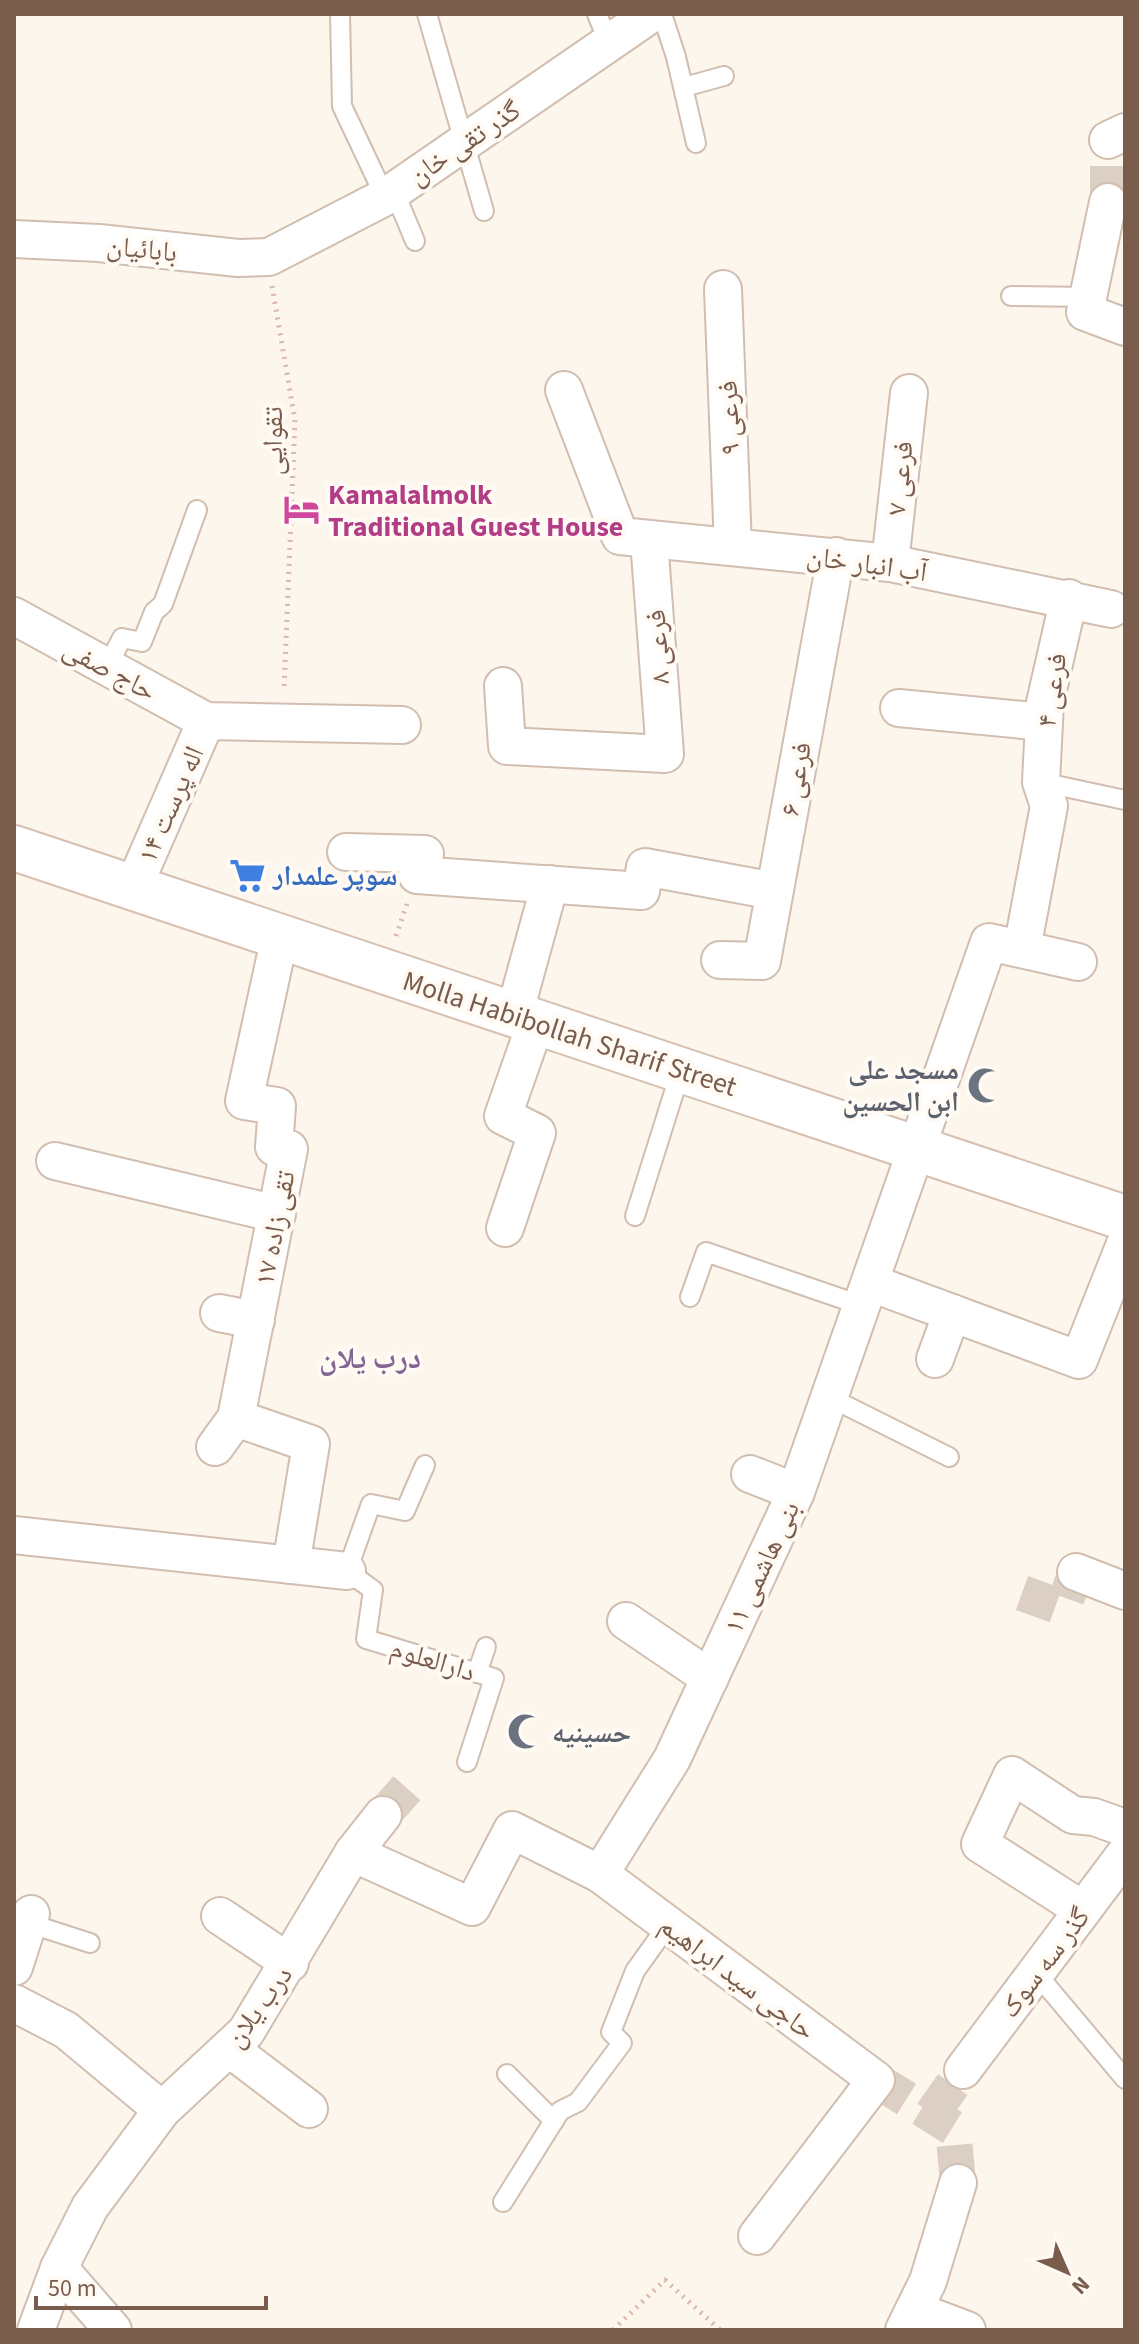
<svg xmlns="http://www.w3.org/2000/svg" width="1139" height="2344" font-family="'Source Sans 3','Noto Naskh Arabic',sans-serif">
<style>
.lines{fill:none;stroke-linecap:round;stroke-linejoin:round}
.minor-tunnel{stroke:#dcd0c4;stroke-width:36;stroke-dasharray:36 18;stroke-linecap:butt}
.service-casing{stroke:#d1beb0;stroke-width:22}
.minor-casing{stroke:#d1beb0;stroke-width:40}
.secondary-casing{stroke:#d6c0b0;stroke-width:48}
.path{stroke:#d9b8a5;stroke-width:5;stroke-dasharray:2 6;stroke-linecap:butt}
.service{stroke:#fff;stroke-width:18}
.minor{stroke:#fff;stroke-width:36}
.secondary{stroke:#fff;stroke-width:44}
.labels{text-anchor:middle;stroke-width:8;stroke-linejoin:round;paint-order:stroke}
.street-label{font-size:28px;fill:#7a5c4d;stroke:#fffaf3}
.hotel-label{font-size:28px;font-weight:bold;fill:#b23c85;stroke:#fffaf3;text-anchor:start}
.shop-label{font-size:28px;font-weight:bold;fill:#366cbe;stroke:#fffaf3;text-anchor:start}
.worship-label{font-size:28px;font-weight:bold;fill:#5b616d;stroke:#fffaf3;text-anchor:end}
.neighbourhood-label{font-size:30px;font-weight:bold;fill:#846695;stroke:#fffaf3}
</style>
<rect width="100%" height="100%" fill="#fdf6ec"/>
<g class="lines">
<g class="minor-tunnel">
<polyline points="1108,202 1108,140"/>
<polyline points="1022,1593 1063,1608 1076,1572"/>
<polyline points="383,1815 408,1787"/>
<polyline points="876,2080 953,2128 958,2183"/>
<polyline points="932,2114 963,2070"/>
</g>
<defs>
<g id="service">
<polyline points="340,14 342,106 385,197"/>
<polyline points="427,14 484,211"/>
<polyline points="597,14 608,41"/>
<polyline points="662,14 676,57 696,143"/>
<polyline points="684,87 724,76"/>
<polyline points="394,191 415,241"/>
<polyline points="1011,296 1088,297"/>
<polyline points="107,667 122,638 142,642 154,612 163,604 197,510"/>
<polyline points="1041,782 1125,800"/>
<polyline points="635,1216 681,1070"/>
<polyline points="690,1297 706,1252 863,1306"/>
<polyline points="831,1398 949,1457"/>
<polyline points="425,1465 405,1511 371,1504 347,1571 373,1590 366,1639 494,1678 467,1762"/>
<polyline points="477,1673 486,1647"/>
<polyline points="28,1923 90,1943"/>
<polyline points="1036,1973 1125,2079"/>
<polyline points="507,2074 554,2121"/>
<polyline points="503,2202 560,2111 578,2102 622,2043 611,2032 635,1971 668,1925"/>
</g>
<g id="minor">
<polyline points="1108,140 1125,132"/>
<polyline points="1108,202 1085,312 1125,327"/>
<polyline points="14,239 99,243 238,258 269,257 385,197 651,14"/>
<polyline points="723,289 733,547"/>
<polyline points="564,390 620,536 890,563 1111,609"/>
<polyline points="890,563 909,393"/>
<polyline points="14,616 206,721 402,725"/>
<polyline points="503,686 507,746 665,754 649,540"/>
<polyline points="899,708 1044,722"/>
<polyline points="346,852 425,854 417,875 641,891 645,867 774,891"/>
<polyline points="133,888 206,721"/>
<polyline points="1022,949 1049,806 1041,782 1045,703 1069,598"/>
<polyline points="720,960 762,961 836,556"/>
<polyline points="514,1015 550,884"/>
<polyline points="55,1161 277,1214"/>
<polyline points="505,1228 537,1133 503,1116 536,1022"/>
<polyline points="871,1283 1079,1360 1125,1244"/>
<polyline points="219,1313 256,1320"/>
<polyline points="935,1359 952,1313"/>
<polyline points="236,1418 311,1444 291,1565"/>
<polyline points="215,1447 236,1418 289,1149 274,1147 277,1106 244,1101 280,936"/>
<polyline points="750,1474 796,1492"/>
<polyline points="14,1535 347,1571"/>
<polyline points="1076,1572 1125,1591"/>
<polyline points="626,1621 710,1678"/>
<polyline points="353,1853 383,1815"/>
<polyline points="600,1874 876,2080 757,2236"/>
<polyline points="1083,1910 980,1844 1012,1775 1073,1815 1094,1817 1125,1828"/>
<polyline points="220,1916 290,1963"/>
<polyline points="14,1967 31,1914"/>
<polyline points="14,2003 66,2030 162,2110"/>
<polyline points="230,2049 309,2109"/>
<polyline points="963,2070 1125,1854"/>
<polyline points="59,2268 113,2330"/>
<polyline points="914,2310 967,2330"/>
<polyline points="36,2330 59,2268 90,2207 162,2110 246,2032 353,1853 472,1907 512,1830 600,1874 672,1759 796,1492 989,942 1078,962"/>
<polyline points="904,2330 928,2281 958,2183"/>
</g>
<polyline id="secondary" points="14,848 1125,1218"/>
</defs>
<use href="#service" class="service-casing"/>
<use href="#minor" class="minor-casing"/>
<use href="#secondary" class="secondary-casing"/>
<g class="path">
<polyline points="272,286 295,420 284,690"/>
<polyline points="396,936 407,904"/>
<polyline points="484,2329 485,2330"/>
<polyline points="613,2330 665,2280 720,2330"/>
</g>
<use href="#service" class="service"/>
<use href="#minor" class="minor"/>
<use href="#secondary" class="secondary"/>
</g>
<defs>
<symbol id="hotel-bare" viewBox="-9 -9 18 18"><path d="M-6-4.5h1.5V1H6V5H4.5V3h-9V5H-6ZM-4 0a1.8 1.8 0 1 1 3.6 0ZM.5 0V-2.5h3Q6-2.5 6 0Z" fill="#d1479c" stroke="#fffaf3" stroke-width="2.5" paint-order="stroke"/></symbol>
<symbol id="supermarket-bare" viewBox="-9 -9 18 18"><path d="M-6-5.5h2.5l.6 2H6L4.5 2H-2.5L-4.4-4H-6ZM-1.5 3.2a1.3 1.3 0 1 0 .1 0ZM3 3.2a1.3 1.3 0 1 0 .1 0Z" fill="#3f7fe0" stroke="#fffaf3" stroke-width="2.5" paint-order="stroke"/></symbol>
<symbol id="mosque-bare" viewBox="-9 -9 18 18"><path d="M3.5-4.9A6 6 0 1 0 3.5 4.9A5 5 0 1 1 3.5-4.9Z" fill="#6b7280" stroke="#fffaf3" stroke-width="2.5" paint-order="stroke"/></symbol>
</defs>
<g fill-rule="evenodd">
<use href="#hotel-bare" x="276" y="484" width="51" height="51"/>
<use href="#supermarket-bare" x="222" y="850" width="51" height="51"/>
<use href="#mosque-bare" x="960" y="1060" width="51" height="51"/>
<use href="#mosque-bare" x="500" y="1706" width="51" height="51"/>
</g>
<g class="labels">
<g class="street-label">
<text transform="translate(464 142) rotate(-34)" y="10">گذر تقی خان</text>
<text transform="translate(142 248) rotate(6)" y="10">بابائیان</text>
<text transform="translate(728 418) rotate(-92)" y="10">فرعی ۹</text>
<text transform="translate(272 441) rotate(-90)" y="10">تقوایی</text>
<text transform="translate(899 478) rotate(-84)" y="10">فرعی ۷</text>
<text transform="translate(867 563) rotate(8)" y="10">آب انبار خان</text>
<text transform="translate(657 647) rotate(-94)" y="10">فرعی ۸</text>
<text transform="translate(110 669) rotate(28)" y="10">حاج صفی</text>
<text transform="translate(1051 690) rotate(-81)" y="10">فرعی ۴</text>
<text transform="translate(795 779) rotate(-80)" y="10">فرعی ۶</text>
<text transform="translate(170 804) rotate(-66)" y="10">اله پرست ۱۴</text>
<text transform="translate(570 1033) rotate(18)" y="10">Molla Habibollah Sharif Street</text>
<text transform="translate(274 1228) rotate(-79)" y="10">تقی زاده ۱۷</text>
<text transform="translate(761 1567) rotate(-65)" y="10">بنی هاشمی ۱۱</text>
<text transform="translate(433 1659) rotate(17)" y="10">دارالعلوم</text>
<text transform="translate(1044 1962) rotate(-53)" y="10">گذر سه سوک</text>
<text transform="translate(738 1977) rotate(37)" y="10">حاجی سید ابراهیم</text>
<text transform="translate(258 2006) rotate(-54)" y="10">درب یلان</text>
</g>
<g class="hotel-label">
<text x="328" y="504">Kamalalmolk<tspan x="328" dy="32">Traditional Guest House</tspan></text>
</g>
<g class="shop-label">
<text x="273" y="885">سوپر علمدار</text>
</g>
<g class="worship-label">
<text x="959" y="1079">مسجد علی<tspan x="959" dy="32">ابن الحسین</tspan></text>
<text x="552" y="1742" text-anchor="start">حسینیه</text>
</g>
<g class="neighbourhood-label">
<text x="370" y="1368">درب یلان</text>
</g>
</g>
<rect width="1139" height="2344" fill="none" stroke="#7a5c4d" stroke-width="32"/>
<g transform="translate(1067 2272) rotate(135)" stroke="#fffaf3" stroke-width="6" paint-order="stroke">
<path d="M0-6L14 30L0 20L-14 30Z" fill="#7a5c4d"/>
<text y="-12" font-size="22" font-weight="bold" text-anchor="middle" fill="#7a5c4d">N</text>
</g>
<path d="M36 2296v12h230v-12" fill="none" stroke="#7a5c4d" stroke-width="4"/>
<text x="48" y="2296" font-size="24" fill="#7a5c4d" stroke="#fffaf3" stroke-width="6" paint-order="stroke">50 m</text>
</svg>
